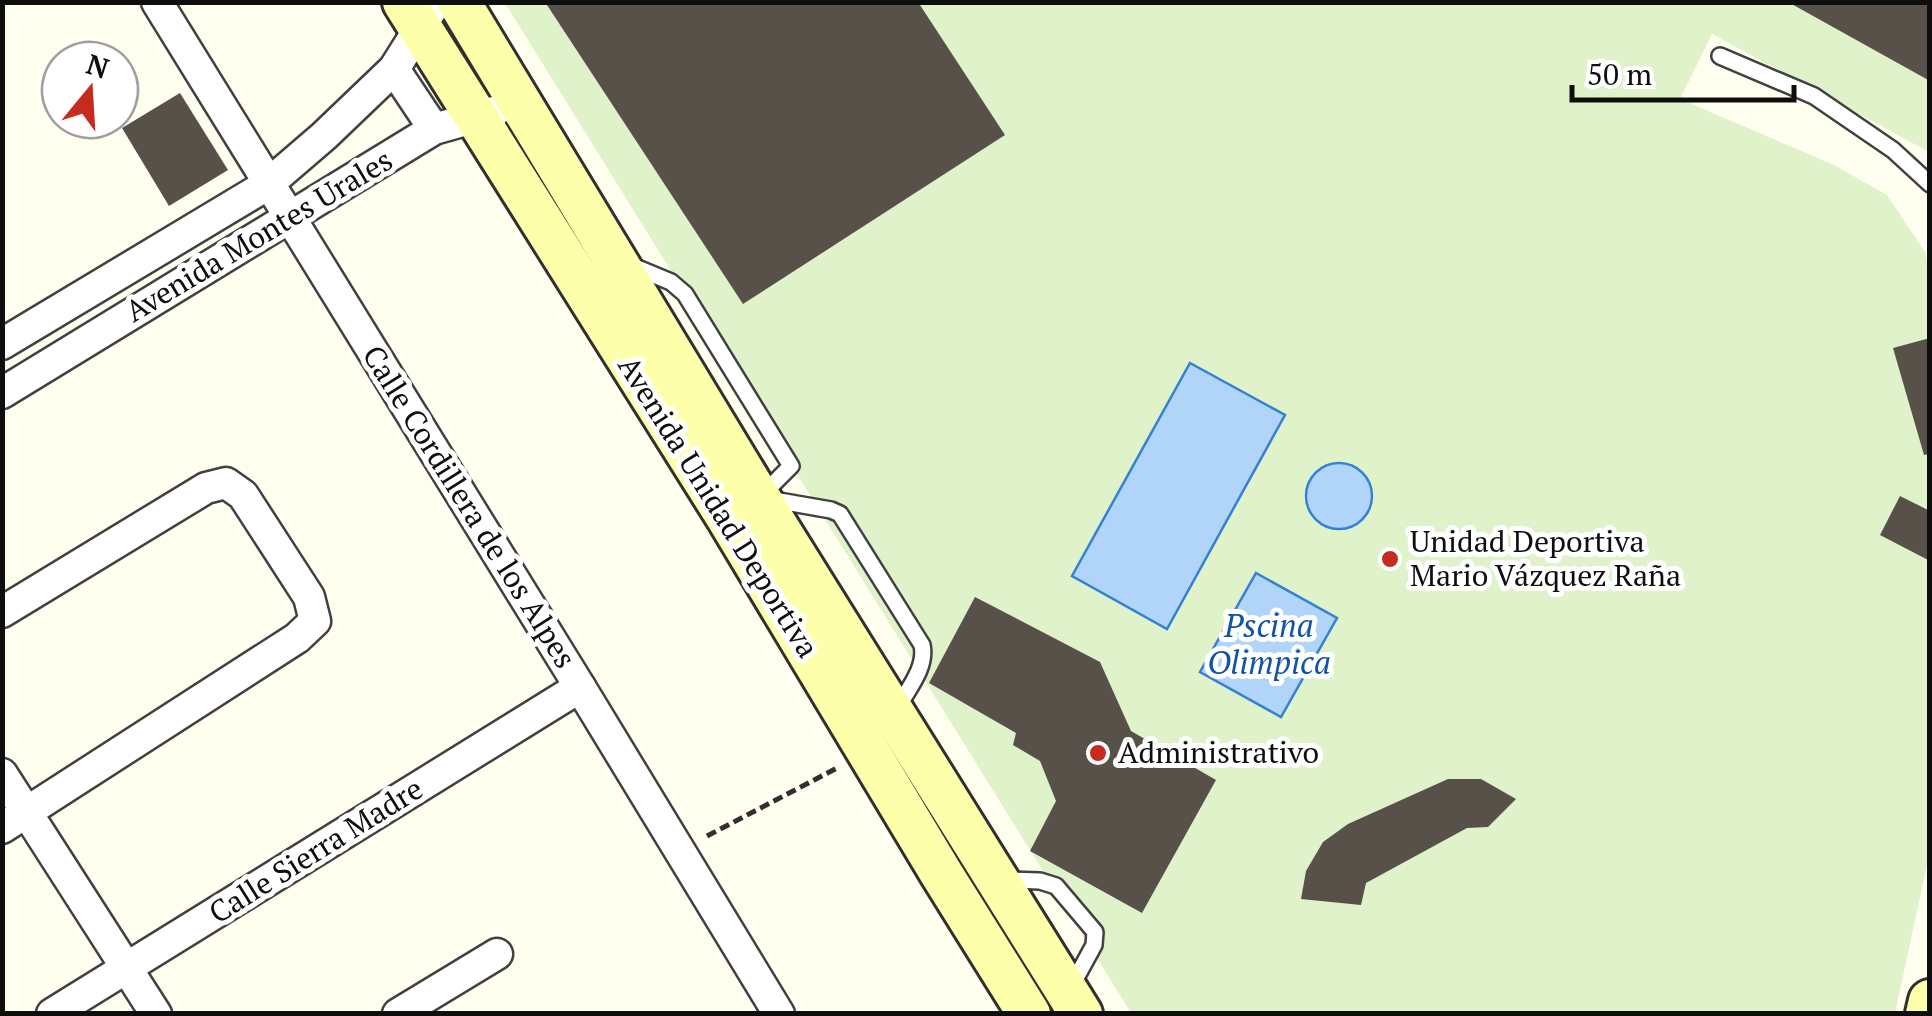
<svg xmlns="http://www.w3.org/2000/svg" width="1932" height="1016" font-family="'PT Serif',serif">
<style>
.pitch{fill:#dff2c9}
.water{fill:#b1d5f9;stroke:#3481d4;stroke-width:2.5}
.building{fill:#57514a}
.lines{fill:none;stroke-linecap:round;stroke-linejoin:round}
.lane-casing{stroke:#414141;stroke-width:20}
.street-casing{stroke:#414141;stroke-width:35}
.secondary-casing{stroke:#303030;stroke-width:48}
.path{stroke:#303030;stroke-width:5;stroke-dasharray:10 5;stroke-linecap:butt}
.lane{stroke:#fff;stroke-width:15}
.street{stroke:#fff;stroke-width:30}
.secondary{stroke:#feffaa;stroke-width:42}
.poi-dot{fill:#c62b1f;stroke:#fff;stroke-width:4}
.labels{text-anchor:middle;stroke-width:10;stroke-linejoin:round;paint-order:stroke}
.street-label{font-size:30px;fill:#0e0e0e;stroke:#fff}
.poi-label{font-size:30px;fill:#0e0e0e;stroke:#fff;text-anchor:start}
.water-label{font-size:32px;font-style:italic;fill:#1053a7;stroke:#fff}
</style>
<rect width="100%" height="100%" fill="#fffeef"/>
<polygon class="pitch" points="505,3 1929,3 1929,152 1712,34 1680,99 1834,165 1887,195 1925,252 1929,267 1930,851 1895,1013 1131,1013"/>
<g class="water">
<polygon points="1190,363 1285,415 1167,629 1072,576"/>
<circle cx="1339" cy="496" r="33"/>
<polygon points="1256,573 1337,618 1281,717 1200,672"/>
</g>
<g class="building">
<polygon points="551,2 918,2 1005,135 743,304 547,5"/>
<polygon points="1788,2 1930,2 1930,81"/>
<polygon points="180,93 228,170 169,206 122,128"/>
<polygon points="1930,338 1930,454 1924,455 1893,348"/>
<polygon points="1900,496 1930,511 1930,561 1880,535"/>
<polygon points="975,597 1100,662 1131,731 1216,780 1142,913 1030,851 1056,801 1040,761 1013,745 1016,733 929,683"/>
<polygon points="1448,779 1481,779 1516,799 1488,827 1467,828 1366,883 1361,905 1301,899 1306,871 1323,842 1348,824"/>
</g>
<g class="lines">
<defs>
<g id="lane">
<polyline points="1720,56 1814,96 1893,150 1930,184"/>
<polyline points="630,265 671,282 685,294 791,466 762,495"/>
<path d="M768,499L831,510L840,514L922,645C927,667 908,689 898,707"/>
<polyline points="1004,880 1040,881 1056,886 1095,932 1094,945 1070,989"/>
</g>
<g id="street">
<polyline points="157,2 580,687 779,1014"/>
<polyline points="394,69 434,129"/>
<polyline points="2,344 267,185 324,136 394,69 436,2"/>
<polyline points="2,393 434,129 494,112"/>
<polyline points="2,612 206,488 226,483 243,495 309,597 315,621 297,638 2,828"/>
<polyline points="2,774 156,1014"/>
<polyline points="52,1014 580,687"/>
<polyline points="398,1014 497,954"/>
</g>
<g id="secondary">
<polyline points="404,2 728,518 941,873 1029,1014"/>
<polyline points="459,2 759,498 1081,1014"/>
<polyline points="1927,1014 1930,1001"/>
</g>
</defs>
<use href="#lane" class="lane-casing"/>
<use href="#street" class="street-casing"/>
<use href="#secondary" class="secondary-casing"/>
<polyline class="path" points="707,836 839,767"/>
<use href="#lane" class="lane"/>
<use href="#street" class="street"/>
<use href="#secondary" class="secondary"/>
</g>
<g class="poi-dot">
<circle cx="1390" cy="559" r="10"/>
<circle cx="1098" cy="753" r="10"/>
</g>
<g class="labels">
<g class="street-label">
<text transform="translate(259 236) rotate(-31)" y="10">Avenida Montes Urales</text>
<text transform="translate(469 507) rotate(58)" y="10">Calle Cordillera de los Alpes</text>
<text transform="translate(718 507) rotate(58)" y="10">Avenida Unidad Deportiva</text>
<text transform="translate(316 851) rotate(-32)" y="10">Calle Sierra Madre</text>
</g>
<g class="poi-label">
<text x="1410" y="552">Unidad Deportiva<tspan x="1410" dy="34">Mario Vázquez Raña</tspan></text>
<text x="1118" y="763">Administrativo</text>
</g>
<g class="water-label">
<text x="1269" y="637">Pscina<tspan x="1269" dy="37">Olimpica</tspan></text>
</g>
</g>
<rect width="1932" height="1016" fill="none" stroke="#0e0e0e" stroke-width="10"/>
<g transform="translate(90 90) rotate(18)"><circle r="48" fill="#ffffff" stroke="#9f9f9f" stroke-width="2.5"/>
<path d="M0-8L18 38L0 25L-18 38Z" fill="#c62b1f"/>
<text y="-15" font-size="28" font-weight="bold" text-anchor="middle" fill="#0e0e0e">N</text>
</g>
<path d="M1572 85v15h222v-15" fill="none" stroke="#0e0e0e" stroke-width="5"/>
<text x="1587" y="85" font-size="30" fill="#0e0e0e" stroke="#ffffff" stroke-width="8" paint-order="stroke">50 m</text>
</svg>
